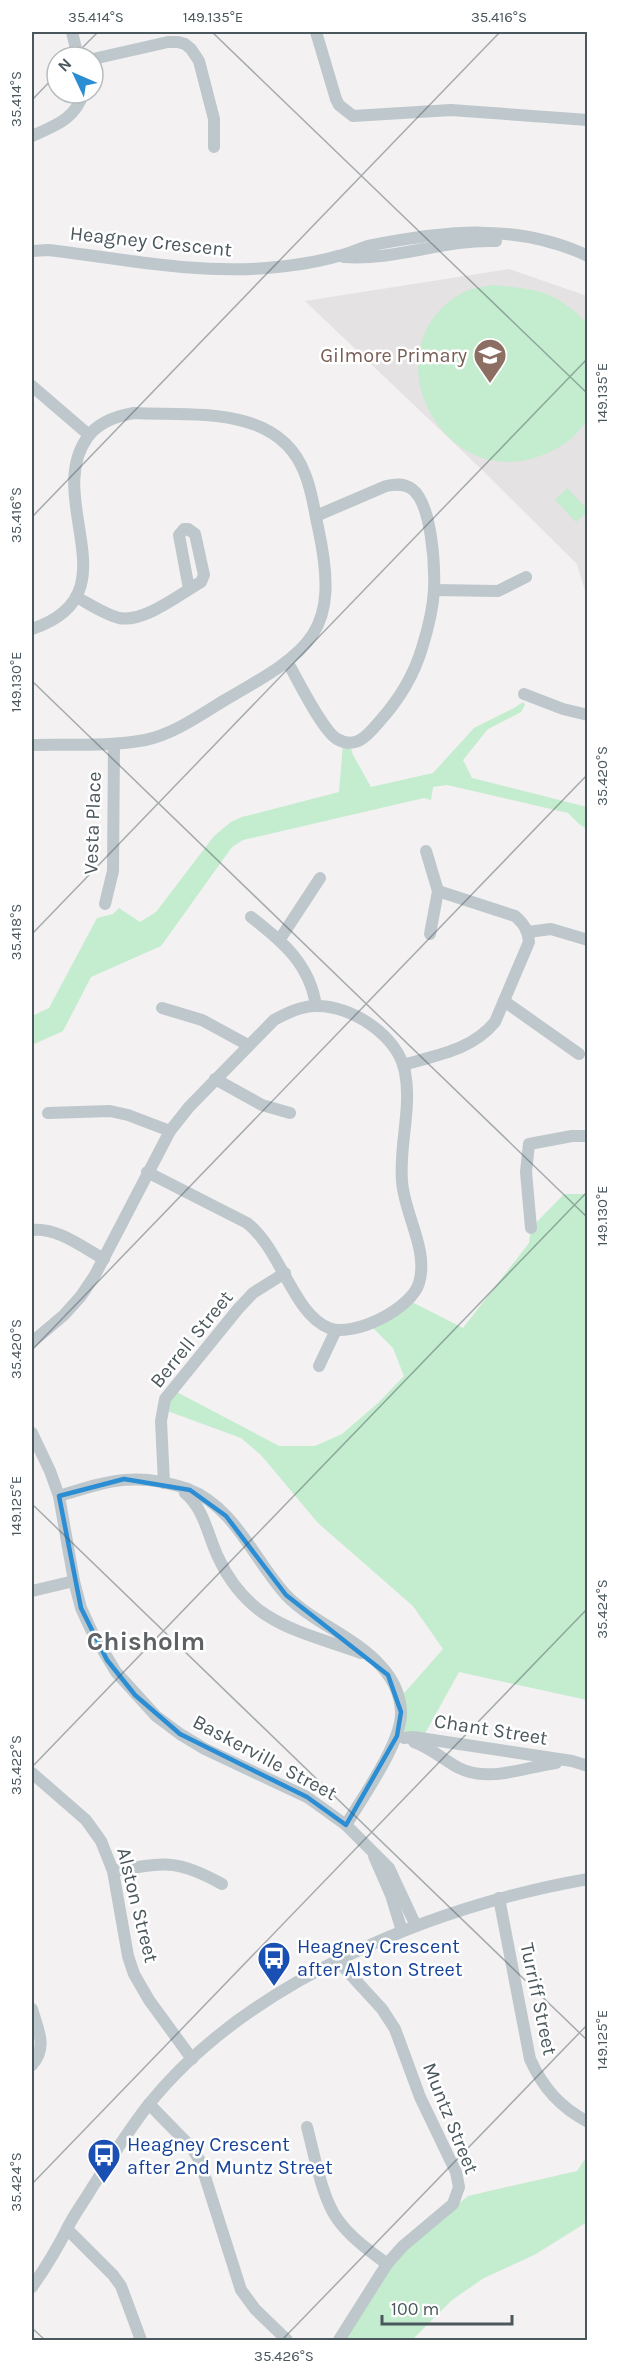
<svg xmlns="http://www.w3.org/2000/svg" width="619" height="2372" font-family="Karla,sans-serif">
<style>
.education{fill:#e4e2e3}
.green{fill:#c4ecce}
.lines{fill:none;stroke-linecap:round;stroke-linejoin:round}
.minor{stroke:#bec7cc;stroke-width:12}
.marked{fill:none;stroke:#2b8dd3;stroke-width:4.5;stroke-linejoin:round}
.ticks{fill:none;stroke:#4a575d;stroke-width:1.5;stroke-opacity:0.45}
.labels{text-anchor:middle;stroke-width:5;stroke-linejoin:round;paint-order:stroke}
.street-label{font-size:20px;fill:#4a575d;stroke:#fff}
.education-label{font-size:20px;fill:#785e54;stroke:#fff;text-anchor:end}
.transit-label{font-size:20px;fill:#164399;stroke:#fff;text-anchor:start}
.district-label{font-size:26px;font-weight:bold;fill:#5e6265;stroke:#fff}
.neatline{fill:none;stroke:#4a575d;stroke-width:2}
.ticks-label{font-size:15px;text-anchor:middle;fill:#4a575d}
</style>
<rect width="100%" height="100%" fill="#f3f1f1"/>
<polygon class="education" points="509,269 587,296 587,598 577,564 479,467 305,301"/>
<g class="green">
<path d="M493,285C539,290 553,290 587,323V420C575,439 558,450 537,457C438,490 369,346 462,293C471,288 483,287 493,285Z"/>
<polygon points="567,488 587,509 587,512 576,522 555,500"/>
<polygon points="523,702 525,705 521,712 488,729 463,760 472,778 587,807 587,829 579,824 568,813 447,785 433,787 431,800 424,798 243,840 232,847 161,946 91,977 63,1031 32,1045 32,1016 49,1008 97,918 113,914 119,908 140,922 156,912 214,836 231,822 242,817 339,792 343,744 350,745 353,755 371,787 433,773 474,728 514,708"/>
<polygon points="564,1194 587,1194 587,1700 459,1672 422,1739 397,1736 399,1699 443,1649 413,1606 318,1523 261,1455 241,1438 162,1409 171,1389 279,1446 315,1446 342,1434 378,1403 404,1376 393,1348 369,1324 408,1300 463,1328 529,1243 531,1228"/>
<polygon points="587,2156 587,2222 536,2254 484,2278 452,2300 412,2340 345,2340 383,2277 410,2245 468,2196 577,2171"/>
</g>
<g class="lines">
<g class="minor">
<polyline points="72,32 78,57"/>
<polyline points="316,32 336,99 339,105 353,116 451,110 588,120"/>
<polyline points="93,59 168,42 178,42 185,44 191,49 199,61 214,119 214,147"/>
<path d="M32,136C54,126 76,119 83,93"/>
<path d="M32,251L48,250C120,258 192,274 266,268C289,266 315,263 338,256C348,254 358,249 368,246C443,231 516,222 588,256"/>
<path d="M344,257C395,261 444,239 496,241"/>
<polyline points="32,386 89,435"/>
<polyline points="434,590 498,591 526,577"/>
<path d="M76,597C90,604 104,614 119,618C144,623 180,594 201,582L204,575L195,534L188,529H184L179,535L189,589"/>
<path d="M32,629C135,595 43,501 87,438C98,422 116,416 134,413C193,416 279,404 305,474C312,491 314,509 318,527C341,633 312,650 225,700C200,715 174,734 145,740C108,747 69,744 32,745"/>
<path d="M288,663C298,680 322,730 337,739C356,750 368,735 379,722C398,701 414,675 422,648C428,629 433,609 434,590C435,566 432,504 412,489C404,483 395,484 386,486L316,516"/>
<polyline points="524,694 563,709 588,715"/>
<polyline points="426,851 438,891 430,934"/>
<polyline points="105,904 113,871 114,744"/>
<path d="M251,917C282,941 310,964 316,1006"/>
<polyline points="528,932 551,929 588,940"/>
<polyline points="280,939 320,878"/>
<polyline points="504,1001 579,1054"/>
<polyline points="162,1008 202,1020 248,1045"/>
<path d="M403,1065C437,1055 472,1050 495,1022L529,942C528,930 524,924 515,916L438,891"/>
<polyline points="215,1079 262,1105 290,1113"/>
<polyline points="48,1113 110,1111 128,1115 170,1131"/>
<polyline points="531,1228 526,1172 529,1144 572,1136 588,1136"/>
<path d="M32,1230C57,1227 82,1247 104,1259"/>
<path d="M32,1342L64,1315L81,1296L95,1275L170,1131L189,1107L274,1020C287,1013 301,1006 316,1006C352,1005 398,1036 405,1072C412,1108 399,1145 402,1181C404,1214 429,1250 419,1283C412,1308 354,1338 329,1328C293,1314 281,1249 247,1223L147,1172"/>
<polyline points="319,1366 336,1330"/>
<polyline points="32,1433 50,1471 59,1496 74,1581 81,1608 93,1634 116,1672 156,1716 180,1734 205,1749 307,1797 346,1825 389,1868 416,1926"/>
<polyline points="164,1483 161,1421 165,1399 238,1309 253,1293 285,1273"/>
<path d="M185,1493C205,1510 207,1534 218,1557C249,1624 297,1630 361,1653"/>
<path d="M59,1496C108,1481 136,1471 188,1489C235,1507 254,1560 286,1595C313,1623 354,1636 381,1666C392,1678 400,1694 401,1711C403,1741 362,1798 346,1825"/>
<polyline points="32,1591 74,1581"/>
<polyline points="404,1738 413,1737 572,1761 588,1766"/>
<path d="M414,1742C431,1748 444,1760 459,1768C489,1783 525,1767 556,1763"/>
<polyline points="32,1773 86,1820 101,1841 113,1871 128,1956 134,1974 149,2000 192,2059"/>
<polyline points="374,1856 391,1895 402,1931"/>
<path d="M113,1871C164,1863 175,1858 222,1884"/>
<path d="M499,1898L530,2059C543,2088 560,2107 588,2122"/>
<polyline points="338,1961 382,2009 395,2029 420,2097 456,2172 459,2187 453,2204 403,2246 387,2264 339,2340"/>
<path d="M32,2009C38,2030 48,2047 32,2065"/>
<polyline points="149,2104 192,2148 200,2161 241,2290 255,2309 287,2340"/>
<path d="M307,2127C314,2153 322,2199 338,2220C351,2238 370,2251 387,2264"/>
<polyline points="67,2229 113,2275 121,2286 141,2340"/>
<path d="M32,2287C46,2267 56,2251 67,2229C73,2216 83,2203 90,2191C109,2161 127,2132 149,2104C249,1980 434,1906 588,1879"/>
</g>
</g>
<path class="marked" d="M124,1479L190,1490L226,1516L286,1595L388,1675L401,1712L397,1736L346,1825L307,1797L180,1734L135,1695L107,1660L81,1608L59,1496Z"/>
<path class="ticks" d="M212,32L588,394M73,57L98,32M32,100L57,74M32,517L500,32M32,681L588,1218M32,934L588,358M32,1350L588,774M32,1504L588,2041M32,1767L588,1191M32,2184L588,1608M32,2328L45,2340M282,2340L588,2024"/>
<defs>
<symbol id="school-pin" viewBox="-11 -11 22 30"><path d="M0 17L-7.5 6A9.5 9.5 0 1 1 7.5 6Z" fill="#8d6e63" stroke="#fff"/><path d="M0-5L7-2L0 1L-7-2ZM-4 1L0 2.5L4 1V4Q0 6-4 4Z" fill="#fff"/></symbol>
<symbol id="bus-pin" viewBox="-11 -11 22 30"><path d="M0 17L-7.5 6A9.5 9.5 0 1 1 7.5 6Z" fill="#1a4fb4" stroke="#fff"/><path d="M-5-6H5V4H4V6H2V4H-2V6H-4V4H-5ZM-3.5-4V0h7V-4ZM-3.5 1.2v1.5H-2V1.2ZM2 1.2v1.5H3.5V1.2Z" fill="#fff"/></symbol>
</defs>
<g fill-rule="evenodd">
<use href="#school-pin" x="471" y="336" width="38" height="52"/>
<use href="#bus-pin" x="255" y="1939" width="38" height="52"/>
<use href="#bus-pin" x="85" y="2136" width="38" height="52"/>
</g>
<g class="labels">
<g class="street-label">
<text transform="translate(151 241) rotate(6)" y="7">Heagney Crescent</text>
<text transform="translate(92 823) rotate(-88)" y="7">Vesta Place</text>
<text transform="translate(191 1339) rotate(-51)" y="7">Berrell Street</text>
<text transform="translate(491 1729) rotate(9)" y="7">Chant Street</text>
<text transform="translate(265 1757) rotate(28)" y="7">Baskerville Street</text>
<text transform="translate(138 1905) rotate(76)" y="7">Alston Street</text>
<text transform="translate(539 1999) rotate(78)" y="7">Turriff Street</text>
<text transform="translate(451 2118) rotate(68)" y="7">Muntz Street</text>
</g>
<g class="education-label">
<text x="467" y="362">Gilmore Primary</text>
</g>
<g class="transit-label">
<text x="297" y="1953">Heagney Crescent<tspan x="297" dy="23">after Alston Street</tspan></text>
<text x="127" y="2151">Heagney Crescent<tspan x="127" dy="23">after 2nd Muntz Street</tspan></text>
</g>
<g class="district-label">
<text x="146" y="1650">Chisholm</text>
</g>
</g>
<rect width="619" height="2372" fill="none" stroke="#ffffff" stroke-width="66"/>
<g transform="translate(75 75) rotate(314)"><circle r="28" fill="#ffffff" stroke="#b7bcbe" stroke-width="1.5"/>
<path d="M0-4.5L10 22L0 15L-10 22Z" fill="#2b8dd3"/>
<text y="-9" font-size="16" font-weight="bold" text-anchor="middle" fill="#4a575d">N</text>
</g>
<path d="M382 2315v9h130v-9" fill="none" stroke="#4a575d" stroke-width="3"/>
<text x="391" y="2315" font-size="18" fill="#4a575d" stroke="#ffffff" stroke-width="4.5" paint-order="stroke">100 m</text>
<rect x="33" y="33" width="553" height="2306" class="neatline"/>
<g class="ticks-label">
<text x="96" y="22">35.414°S</text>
<text x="213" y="22">149.135°E</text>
<text x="499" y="22">35.416°S</text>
<text transform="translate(16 99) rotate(-90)" y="5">35.414°S</text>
<text transform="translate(602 393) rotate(-90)" y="5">149.135°E</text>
<text transform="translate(16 515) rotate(-90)" y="5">35.416°S</text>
<text transform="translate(16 682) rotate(-90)" y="5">149.130°E</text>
<text transform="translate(602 776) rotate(-90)" y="5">35.420°S</text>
<text transform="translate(16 932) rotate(-90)" y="5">35.418°S</text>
<text transform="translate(602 1216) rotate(-90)" y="5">149.130°E</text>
<text transform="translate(16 1349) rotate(-90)" y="5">35.420°S</text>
<text transform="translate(16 1506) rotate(-90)" y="5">149.125°E</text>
<text transform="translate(602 1609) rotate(-90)" y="5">35.424°S</text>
<text transform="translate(16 1765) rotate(-90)" y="5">35.422°S</text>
<text transform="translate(602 2040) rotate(-90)" y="5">149.125°E</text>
<text transform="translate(16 2182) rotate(-90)" y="5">35.424°S</text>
<text x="284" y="2361">35.426°S</text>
</g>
</svg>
